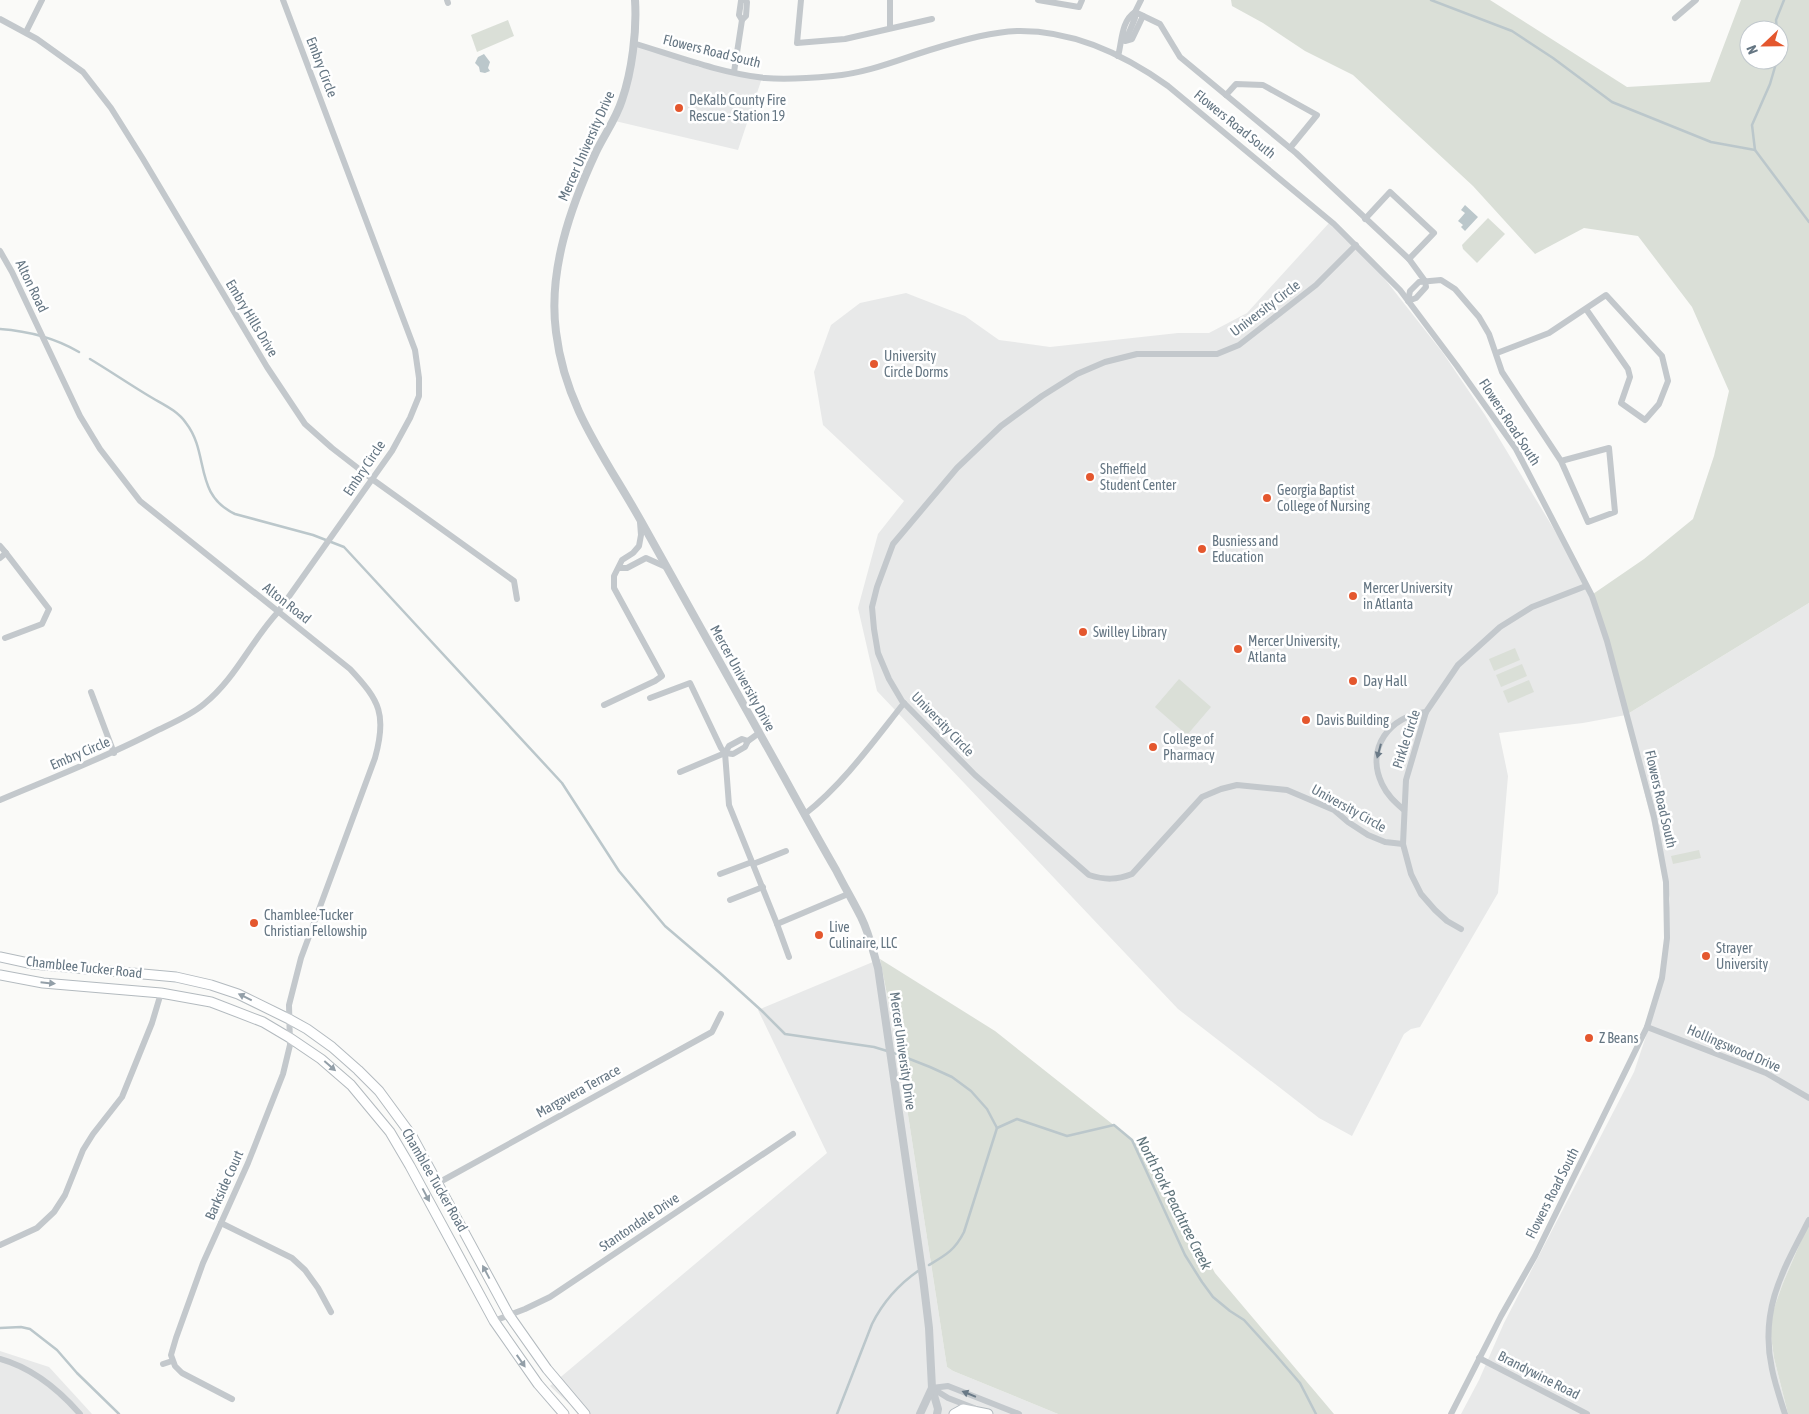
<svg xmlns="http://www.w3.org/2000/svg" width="1809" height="1414" font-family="'Asap Condensed',sans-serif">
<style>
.built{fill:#e8e9e9}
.green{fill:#dadfd7;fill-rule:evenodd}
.water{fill:#bbc7cb}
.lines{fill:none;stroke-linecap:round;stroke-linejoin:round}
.stream{stroke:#bbc7cb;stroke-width:2.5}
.secondary-casing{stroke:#b3babf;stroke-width:11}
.minor{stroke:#c3c8cc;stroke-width:6}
.tertiary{stroke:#c3c8cc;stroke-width:8}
.secondary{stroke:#fff;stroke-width:9}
.oneway{fill:#6a7a87}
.oneway2{fill:#939fa8}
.poi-dot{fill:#e4572e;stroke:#fff;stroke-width:2}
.labels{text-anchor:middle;stroke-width:5;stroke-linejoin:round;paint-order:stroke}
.street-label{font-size:14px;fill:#657683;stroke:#fff}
.poi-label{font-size:14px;fill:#657683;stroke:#fff;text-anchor:start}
.water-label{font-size:15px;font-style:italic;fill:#60757c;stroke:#fff}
</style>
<rect width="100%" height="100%" fill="#fafaf8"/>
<g class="built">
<polygon points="633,41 699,67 762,78 738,150 615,121"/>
<polygon points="1329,223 1373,264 1443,353 1485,415 1593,594 1626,715 1809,603 1809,1222 1783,1283 1769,1322 1774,1358 1788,1414 1461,1414 1479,1380 1504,1323 1634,1072 1658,1000 1670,899 1626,715 1583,723 1499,733 1508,776 1498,893 1420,1027 1411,1029 1404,1034 1352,1136 1319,1118 1178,1009 877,691 858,608 878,534 904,501 823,425 814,372 831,325 860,303 906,293 965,316 999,340 1050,347 1178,333 1209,333 1247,313"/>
<polygon points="880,959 898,1050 947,1367 953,1371 1058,1414 580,1414 550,1386 827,1153 758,1010"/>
<polygon points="0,1351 49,1367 92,1414 0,1414"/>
</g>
<g class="green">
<path d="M1231,0H1490L1627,87L1710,82L1741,0H1809V603L1626,715L1593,594L1644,559L1693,519L1714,456L1729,391L1692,307L1638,236L1584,228L1535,254L1473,186L1353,75L1305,51L1263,23L1232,6ZM1749,30H1779V60H1749Z"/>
<polygon points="508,20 514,36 477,52 471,35"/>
<polygon points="1488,218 1505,234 1477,263 1463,249 1462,245"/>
<polygon points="1515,648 1520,660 1494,671 1489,659"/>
<polygon points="1522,664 1527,676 1501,687 1496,675"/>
<polygon points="1179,679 1211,707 1187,735 1155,707"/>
<polygon points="1529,680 1534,692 1508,703 1503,691"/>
<polygon points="1699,850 1701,858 1673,864 1671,856"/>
<polygon points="880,959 995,1031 1154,1157 1215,1273 1334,1414 1058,1414 953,1371 947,1367 898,1050"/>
<polygon points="1809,1222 1809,1414 1788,1414 1774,1358 1769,1322 1783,1283"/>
</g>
<g class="water">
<polygon points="484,54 490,62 488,68 490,71 485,73 480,72 479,67 475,63 478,57"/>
<polygon points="1465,205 1478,217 1465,231 1461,227 1463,225 1458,221 1465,213 1461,210"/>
</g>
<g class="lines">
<g class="stream">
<polyline points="1431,0 1512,31 1553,58 1612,102 1711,142 1755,150"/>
<polyline points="1777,30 1776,20 1784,0"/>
<polyline points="1777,60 1770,84 1752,125 1755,150 1809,222"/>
<path d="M0,329C28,331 55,338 79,352"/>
<path d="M90,359C110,371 129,384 149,396C162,404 177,410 186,423C210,454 193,494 235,514L313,535L344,547L562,783L619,871L665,926L720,973L762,1011L785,1034L874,1047L897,1054L930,1067L952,1077L971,1091L987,1109L997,1128"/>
<path d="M929,1265C946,1255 955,1250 964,1232L997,1128L1017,1119L1067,1136L1114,1125L1132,1140L1185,1255L1202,1282L1213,1297L1230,1311L1244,1320L1274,1353L1300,1383L1316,1414"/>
<polyline points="0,1328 21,1327 30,1329 57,1350 77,1373 119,1414"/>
<path d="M837,1414L872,1324C883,1302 898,1285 918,1271"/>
</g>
<defs>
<g id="secondary">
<polyline points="0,957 33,964 176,977 211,985 238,994 289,1019 307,1029 332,1047 358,1070 379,1091 412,1136 509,1315 547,1369 585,1414"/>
<polyline points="0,975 43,983 161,993 211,1002 263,1022 290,1038 321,1059 351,1085 390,1132 410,1166 494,1321 538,1384 564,1414"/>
<polyline points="954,1414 963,1409 988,1414"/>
</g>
</defs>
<use href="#secondary" class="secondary-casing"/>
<g class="minor">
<polyline points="447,0 448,3"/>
<polyline points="801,0 797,43 845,39 932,19"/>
<polyline points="1038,0 1079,7 1082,0"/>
<polyline points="1141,0 1135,12 1160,24 1180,57 1296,153 1409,259 1425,281 1426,287 1416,298 1408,301 1410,291 1419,282 1441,280 1455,289 1479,317 1489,334 1502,372 1561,461 1588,522 1615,512 1609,448 1561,461"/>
<polyline points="1675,18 1696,0"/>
<polyline points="0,19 37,39 83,72 111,108 143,159 267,367 305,424 332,448 372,479 514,581 517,599"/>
<polyline points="742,20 739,15 741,1 743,0"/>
<polyline points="890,28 890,0"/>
<polyline points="26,32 42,0"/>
<polyline points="1125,41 1132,39 1143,16"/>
<path d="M633,43C676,56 720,73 765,78C787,80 812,78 833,76C871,73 907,56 943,46C967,39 992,32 1017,31C1072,30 1125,55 1168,86L1334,224L1400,290L1457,366L1516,449L1592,596L1607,641L1654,817L1666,882L1667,938L1662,978L1647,1027L1535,1256L1501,1316L1451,1414"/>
<path d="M1118,56C1122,42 1121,21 1135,12V18L1126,40"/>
<polyline points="734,72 742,20 746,16 747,2 746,0"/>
<polyline points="1226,95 1236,84 1263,85 1317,115 1290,148"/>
<polyline points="1365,219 1390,192 1434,233 1409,259"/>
<path d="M1356,245L1316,285L1239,345L1217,354H1137L1105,362L1077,374L1042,396L1001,426L957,468L893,544L877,587L872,607L874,629L878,653L889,679L902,701L975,775L1089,875C1105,880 1117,880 1132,874L1202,797L1221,789L1237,785L1287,790L1334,810L1348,822L1368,835L1385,842L1403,844"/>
<path d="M0,251L12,272L80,416L100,449L140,501L350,669C380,701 387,715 375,758L301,958L289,1005L290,1045L283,1074L248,1163L203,1263L176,1338L171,1355L175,1366L182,1373L232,1399"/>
<polyline points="1497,353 1549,333 1606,295 1662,356 1668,381 1659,404 1645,420 1621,403 1630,377 1628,369 1586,309"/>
<polyline points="0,546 6,553"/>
<polyline points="0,558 6,553 49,609 42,624 5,638"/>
<polyline points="619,568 627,568 646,558 666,567"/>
<polyline points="91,692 114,753"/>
<polyline points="650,698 690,683 721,748 725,753"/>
<polyline points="604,705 655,681 662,676 614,588 614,576 622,560 633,553 639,546 641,535 640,522"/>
<polyline points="748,741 742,739 729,746 725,753 729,805 777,924 789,957"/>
<polyline points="680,772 725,753 733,754 745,747 748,741 759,733"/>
<path d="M0,800C52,778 104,758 154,732C170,724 190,716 204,704C236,678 251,641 278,612L392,451L410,418L419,396V378L415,350L283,0"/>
<path d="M1404,810C1395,802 1387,795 1382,784C1365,748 1390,716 1426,712"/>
<path d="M805,814C844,783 873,742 904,703"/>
<polyline points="753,864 786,851"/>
<polyline points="720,874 752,862"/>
<polyline points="730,900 763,887"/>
<polyline points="777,924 848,894"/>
<polyline points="1461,929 1447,921 1435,910 1421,894 1411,874 1403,844 1406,780 1426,712 1458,665 1500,627 1532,607 1586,586"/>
<polyline points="1647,1027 1766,1073 1809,1098"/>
<polyline points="438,1183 712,1032 721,1014"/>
<polyline points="221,1223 292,1258 305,1270 318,1288 331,1312"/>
<polyline points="0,1245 37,1228 54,1212 65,1195 83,1150 93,1134 122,1097 152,1023 161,993"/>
<polyline points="494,1321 525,1309 550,1297 793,1134"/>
<polyline points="1479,1358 1587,1414"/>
<path d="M0,1359C33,1368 58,1389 80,1414"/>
<polyline points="163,1364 172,1361"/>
<polyline points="932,1388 948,1386 1019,1414"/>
<polyline points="932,1388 948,1398 974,1408"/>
<path d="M1785,1414C1780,1399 1775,1384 1772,1369C1759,1310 1783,1270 1809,1220"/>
</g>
<g class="tertiary">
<path d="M635,0C637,31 632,71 622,100C616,119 604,135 596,152C570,208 548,271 556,332C565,407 605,457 641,521C688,606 736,691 784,777C801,808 818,839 836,870C844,886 853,901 861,917C869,933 873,951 878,968L923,1278L929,1328L932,1388L938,1409L937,1414"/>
<polyline points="920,1414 932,1388"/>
</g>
<use href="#secondary" class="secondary"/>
</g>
<defs><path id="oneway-solid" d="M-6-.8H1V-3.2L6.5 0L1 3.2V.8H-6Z" transform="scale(1.25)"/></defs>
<g class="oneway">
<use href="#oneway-solid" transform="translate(1379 751) rotate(105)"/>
<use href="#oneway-solid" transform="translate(969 1394) rotate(-158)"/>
</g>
<g class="oneway2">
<use href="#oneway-solid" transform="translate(48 983) rotate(6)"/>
<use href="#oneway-solid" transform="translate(245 997) rotate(-154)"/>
<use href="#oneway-solid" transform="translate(330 1066) rotate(41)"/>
<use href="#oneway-solid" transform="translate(426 1195) rotate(62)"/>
<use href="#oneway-solid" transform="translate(486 1272) rotate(-118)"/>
<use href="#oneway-solid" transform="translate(521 1361) rotate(55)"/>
</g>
<g class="poi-dot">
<circle cx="679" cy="108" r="5"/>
<circle cx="874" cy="364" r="5"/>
<circle cx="1090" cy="477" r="5"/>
<circle cx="1267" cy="498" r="5"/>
<circle cx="1202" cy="549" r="5"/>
<circle cx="1353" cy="596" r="5"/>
<circle cx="1083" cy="632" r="5"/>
<circle cx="1238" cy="649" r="5"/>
<circle cx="1353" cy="681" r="5"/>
<circle cx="1306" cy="720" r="5"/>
<circle cx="1153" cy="747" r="5"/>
<circle cx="254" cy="923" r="5"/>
<circle cx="819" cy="935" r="5"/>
<circle cx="1706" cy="956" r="5"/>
<circle cx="1589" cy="1038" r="5"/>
</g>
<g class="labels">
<g class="street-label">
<text transform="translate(712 51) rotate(14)" y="5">Flowers Road South</text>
<text transform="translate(322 67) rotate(69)" y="5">Embry Circle</text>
<text transform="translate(1235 124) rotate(39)" y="5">Flowers Road South</text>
<text transform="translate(586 146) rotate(-66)" y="5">Mercer University Drive</text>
<text transform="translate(32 286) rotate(64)" y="5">Alton Road</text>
<text transform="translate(1265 308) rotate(-37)" y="5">University Circle</text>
<text transform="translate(252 318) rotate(59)" y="5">Embry Hills Drive</text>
<text transform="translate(1510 422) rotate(57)" y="5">Flowers Road South</text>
<text transform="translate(364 468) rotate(-56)" y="5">Embry Circle</text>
<text transform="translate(287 603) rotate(38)" y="5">Alton Road</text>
<text transform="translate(743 678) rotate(61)" y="5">Mercer University Drive</text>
<text transform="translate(943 724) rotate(46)" y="5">University Circle</text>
<text transform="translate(1406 739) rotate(-72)" y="5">Pirkle Circle</text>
<text transform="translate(80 753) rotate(-23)" y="5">Embry Circle</text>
<text transform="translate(1661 799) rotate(77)" y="5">Flowers Road South</text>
<text transform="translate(1349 808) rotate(29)" y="5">University Circle</text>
<text transform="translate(84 967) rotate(6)" y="5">Chamblee Tucker Road</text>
<text transform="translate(1734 1048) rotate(23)" y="5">Hollingswood Drive</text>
<text transform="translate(903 1051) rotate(82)" y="5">Mercer University Drive</text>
<text transform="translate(578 1091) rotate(-29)" y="5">Margavera Terrace</text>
<text transform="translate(435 1180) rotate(60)" y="5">Chamblee Tucker Road</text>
<text transform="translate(224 1185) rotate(-66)" y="5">Barkside Court</text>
<text transform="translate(1552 1193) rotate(-63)" y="5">Flowers Road South</text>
<text transform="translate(639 1222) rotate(-34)" y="5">Stantondale Drive</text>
<text transform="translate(1539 1375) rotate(27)" y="5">Brandywine Road</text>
</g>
<g class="poi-label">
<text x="689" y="105">DeKalb County Fire<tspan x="689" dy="16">Rescue - Station 19</tspan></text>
<text x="884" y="361">University<tspan x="884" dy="16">Circle Dorms</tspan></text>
<text x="1100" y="474">Sheffield<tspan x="1100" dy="16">Student Center</tspan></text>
<text x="1277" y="495">Georgia Baptist<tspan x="1277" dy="16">College of Nursing</tspan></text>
<text x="1212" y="546">Busniess and<tspan x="1212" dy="16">Education</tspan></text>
<text x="1363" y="593">Mercer University<tspan x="1363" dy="16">in Atlanta</tspan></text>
<text x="1093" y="637">Swilley Library</text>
<text x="1248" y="646">Mercer University,<tspan x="1248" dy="16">Atlanta</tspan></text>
<text x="1363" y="686">Day Hall</text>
<text x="1316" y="725">Davis Building</text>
<text x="1163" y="744">College of<tspan x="1163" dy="16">Pharmacy</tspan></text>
<text x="264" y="920">Chamblee-Tucker<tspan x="264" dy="16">Christian Fellowship</tspan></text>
<text x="829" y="932">Live<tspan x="829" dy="16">Culinaire, LLC</tspan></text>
<text x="1716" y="953">Strayer<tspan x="1716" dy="16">University</tspan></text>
<text x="1599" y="1043">Z Beans</text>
</g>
<g class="water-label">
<text transform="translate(1174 1203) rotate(63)" y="5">North Fork Peachtree Creek</text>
</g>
</g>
<g transform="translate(1764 45) rotate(248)"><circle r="24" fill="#ffffff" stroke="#c1c8cd"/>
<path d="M0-4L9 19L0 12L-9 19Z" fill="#e4572e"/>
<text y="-8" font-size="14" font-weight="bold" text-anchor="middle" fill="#657683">N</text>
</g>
</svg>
